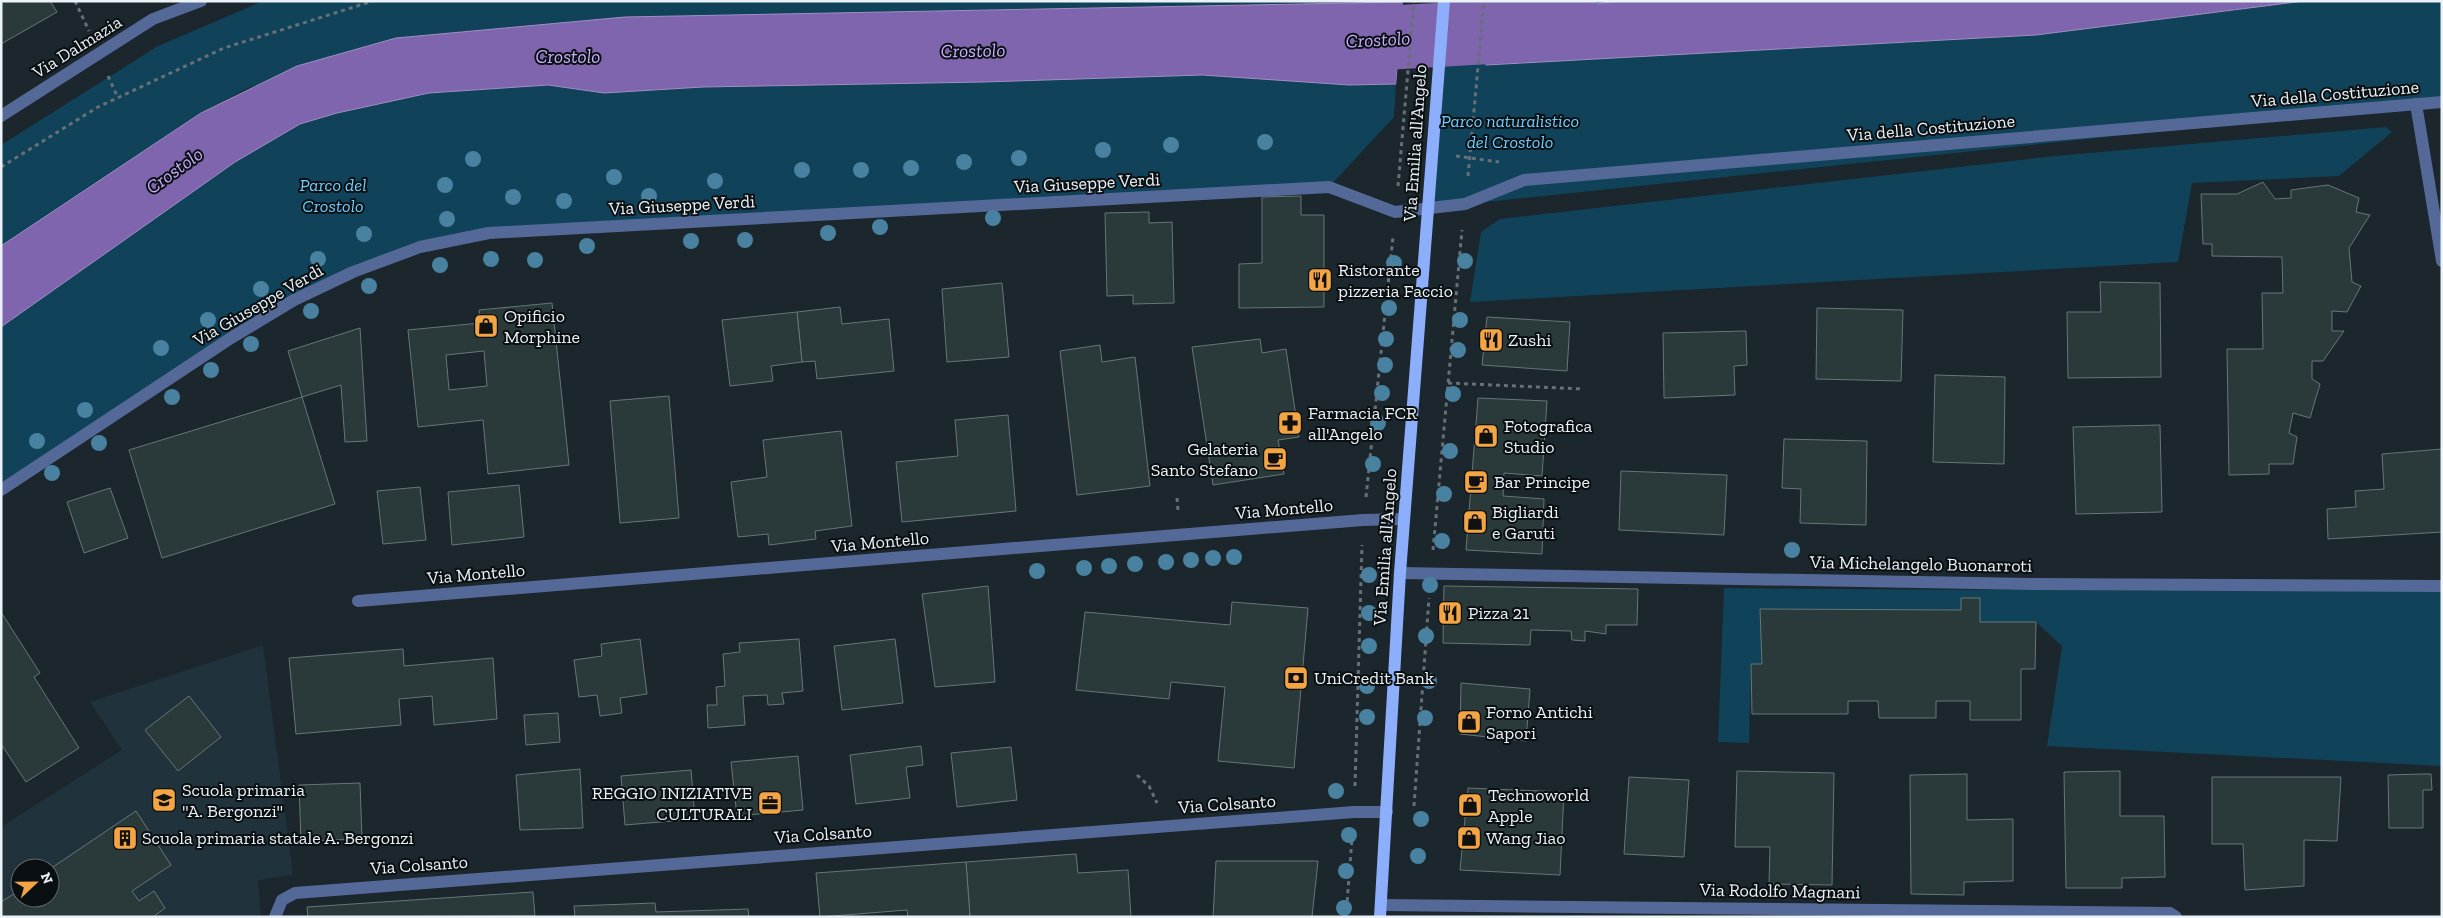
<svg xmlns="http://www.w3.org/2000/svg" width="2443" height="918" font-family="'Zilla Slab',serif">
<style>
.built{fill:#20323c;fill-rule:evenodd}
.green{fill:#10435a}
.water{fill:#7f64ae;stroke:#a08fc4}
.pier{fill:#1b262d}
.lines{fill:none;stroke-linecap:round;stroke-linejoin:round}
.river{stroke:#7f64ae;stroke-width:64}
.building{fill:#2a393a;stroke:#667778;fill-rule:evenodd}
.path{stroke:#667076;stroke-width:3;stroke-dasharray:4 4;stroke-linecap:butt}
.minor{stroke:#556998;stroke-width:12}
.major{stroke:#8daefb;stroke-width:12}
.tree{fill:#4982a0}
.labels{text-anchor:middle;stroke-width:4;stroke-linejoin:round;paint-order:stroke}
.street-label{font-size:18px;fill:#ecf3f8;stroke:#0a0f12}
.park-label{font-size:18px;font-style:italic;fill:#6ecdff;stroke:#0a0f12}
.poi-label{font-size:18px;fill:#ecf3f8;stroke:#0a0f12;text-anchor:start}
.water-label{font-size:19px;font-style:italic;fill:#c9aefe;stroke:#0a0f12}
</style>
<rect width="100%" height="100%" fill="#1b262d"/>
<path class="built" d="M263,645L293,875L258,880L261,917H1V827L122,750L90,702ZM20,868H50V898H20Z"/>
<g class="green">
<polygon points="263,1 1403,1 625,17 396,38 248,88 201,113 1,246 1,145 158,46"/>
<polygon points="1444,1 1619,1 1491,17 2277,4 2304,1 2442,1 2442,102 1428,208"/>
<polygon points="1202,75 1349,85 1396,84 1394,117 1329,187 489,233 420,247 294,300 1,490 1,327 235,162 300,124 337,113 429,93 548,85 604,93 703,87"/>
<polygon points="2386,127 2392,132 2339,176 2192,183 2178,262 1470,302 1481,232 1500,219 2055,156"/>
<path d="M1724,588C1963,590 2202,591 2442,591V766L2047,746L2062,646L2036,622H1980V598L1961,610L1761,609L1762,664L1751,665L1749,743L1718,742Z"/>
</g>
<g class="water">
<polygon points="1619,1 2304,1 2036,35 1486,65 1490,17"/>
<polygon points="1403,2 1396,84 1349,85 1202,75 984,82 703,87 604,93 548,85 429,93 337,113 300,124 235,162 1,327 1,246 201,113 297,66 396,38 625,17"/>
</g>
<polygon class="pier" points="1403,1 1406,2 1399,84 1396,87"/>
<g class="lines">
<polyline class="river" points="1313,42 1576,27"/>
</g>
<g class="building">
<polygon points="1,1 50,1 57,12 1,44"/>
<polygon points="2263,182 2275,199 2291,198 2291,190 2328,185 2359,198 2356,212 2370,215 2349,248 2352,282 2361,286 2347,312 2332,311 2332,331 2344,331 2323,361 2312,361 2312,379 2320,384 2310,418 2293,413 2289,433 2297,437 2293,464 2269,464 2269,474 2229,475 2227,349 2263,349 2262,293 2283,293 2282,257 2212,256 2212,244 2203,244 2201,194 2237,194"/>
<polygon points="1301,196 1301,215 1324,215 1324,307 1239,308 1239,264 1262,263 1262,197"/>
<polygon points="1149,212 1149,223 1172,222 1174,303 1133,304 1133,295 1107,296 1105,213"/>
<polygon points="2100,282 2160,283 2161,377 2068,378 2067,312 2101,312"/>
<polygon points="1002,283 1009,357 947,362 942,289"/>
<path d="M552,303L569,465L488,474L483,420L418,427L408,330L480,323L479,310ZM484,351L487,386L449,390L446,355Z"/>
<polygon points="840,307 842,324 889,319 894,371 817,379 815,361 802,362 797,312"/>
<polygon points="1817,308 1903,310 1901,381 1816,379"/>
<polygon points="797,312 802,362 771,366 773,381 730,386 722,320"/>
<polygon points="1487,317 1570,322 1567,371 1482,365"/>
<polygon points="360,328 367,441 345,442 341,385 302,397 288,351"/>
<polygon points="1746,331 1747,365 1734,366 1735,395 1664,398 1663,333"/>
<polygon points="1260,339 1262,353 1286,349 1299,437 1278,440 1284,474 1213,485 1192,347"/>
<polygon points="1100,345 1102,362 1135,357 1150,486 1077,495 1060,351"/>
<polygon points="1935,375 2005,377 2004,464 1933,462"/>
<polygon points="669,396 679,518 620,523 610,401"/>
<polygon points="302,397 335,504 162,558 129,450"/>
<polygon points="1478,398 1547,401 1542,476 1504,473 1503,496 1544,499 1542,554 1466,550"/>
<polygon points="1008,415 1016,511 902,522 896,462 958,456 955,420"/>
<polygon points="2160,425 2162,512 2076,514 2073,427"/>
<polygon points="841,431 852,526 815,531 816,539 769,545 768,534 738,537 731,482 767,477 763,440"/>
<polygon points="1784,439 1867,441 1866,525 1800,523 1801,489 1782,488"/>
<polygon points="2442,449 2442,532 2328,539 2327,509 2356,507 2355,491 2384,489 2382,454"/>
<polygon points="1621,471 1727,475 1724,535 1619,530"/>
<polygon points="519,485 524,537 452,545 448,492"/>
<polygon points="420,487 426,540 383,544 377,491"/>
<polygon points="110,488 128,538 84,553 67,502"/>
<polygon points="988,586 995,682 935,687 922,594"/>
<polygon points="1444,586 1638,589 1637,625 1606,625 1606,634 1585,631 1585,641 1572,640 1571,631 1531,630 1530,645 1443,643"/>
<polygon points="1961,598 1980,598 1980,622 2036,622 2035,669 2021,669 2021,720 1970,720 1970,701 1936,701 1936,718 1879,718 1878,701 1848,701 1848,714 1752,714 1751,664 1762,664 1760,609 1961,610"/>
<polygon points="1232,602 1308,608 1294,768 1218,761 1225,687 1171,682 1169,699 1076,690 1085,612 1230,625"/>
<polygon points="1,612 40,673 34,677 79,748 26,782 1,744"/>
<polygon points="640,639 647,694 620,698 622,713 600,716 597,695 579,697 574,660 602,656 601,644"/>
<polygon points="799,639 803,691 782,693 784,704 768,705 767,695 743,696 745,725 708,728 707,705 717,705 716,687 725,686 723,654 740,652 739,643"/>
<polygon points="895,639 903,703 842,710 834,646"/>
<polygon points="403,649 404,666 493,658 497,719 434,725 432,696 399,699 401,725 296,734 289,658"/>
<polygon points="1461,683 1530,689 1526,741 1460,734"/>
<polygon points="189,696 221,737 178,771 145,730"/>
<polygon points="558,713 560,742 526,745 524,715"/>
<polygon points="921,746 923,765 906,767 910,798 856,804 850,755"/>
<polygon points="1011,747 1017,800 957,807 951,753"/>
<polygon points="798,756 803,810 737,816 731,762"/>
<polygon points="580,769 583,828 520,830 516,775"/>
<polygon points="691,770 695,819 625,825 621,776"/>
<polygon points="1737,771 1834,773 1832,885 1769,884 1770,847 1735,847"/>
<polygon points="2120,771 2120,816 2164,816 2165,877 2122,878 2122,888 2066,888 2064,772"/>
<polygon points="1967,774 1967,820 2013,819 2013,881 1964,882 1964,895 1911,894 1910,775"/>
<polygon points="2422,774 2431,774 2432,790 2423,790 2423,828 2389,828 2388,775"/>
<polygon points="1629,777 1689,780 1684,857 1624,854"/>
<polygon points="2212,777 2341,777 2337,841 2304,840 2304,886 2245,890 2243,844 2212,844"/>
<polygon points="360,783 362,839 301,841 299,785"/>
<polygon points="1468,788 1564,792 1560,875 1460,870"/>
<polygon points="136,811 171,865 132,891 139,901 154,891 165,908 153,917 1,917 1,902 20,890 20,898 50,898 50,869"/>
<polygon points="1076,854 1078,873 1128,870 1131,917 970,917 966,862"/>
<polygon points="1216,861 1318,861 1312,917 1213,917"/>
<polygon points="966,862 970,917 908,917 907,910 820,917 816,873"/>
<polygon points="533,892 535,916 308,917 307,907"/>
<polygon points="655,903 656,912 748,909 749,917 575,917 574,906"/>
</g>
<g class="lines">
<g class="path">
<polyline points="75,1 89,31"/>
<polyline points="108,76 118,98"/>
<polyline points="1456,156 1499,162"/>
<polyline points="1,167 98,107 224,48 373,1"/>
<polyline points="1468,176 1484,1"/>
<polyline points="1398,186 1414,1"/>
<polyline points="1448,383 1583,389"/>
<polyline points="1366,497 1393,237"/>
<polyline points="1177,498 1178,510"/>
<polyline points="1433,550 1462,230"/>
<polyline points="1137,775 1149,786 1157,803"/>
<polyline points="1355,786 1362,545"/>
<polyline points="1414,806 1429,598"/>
<polyline points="1346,917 1352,838"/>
</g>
<g class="minor">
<polyline points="2416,104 2442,261"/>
<polyline points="1,116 153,19 201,1"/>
<polyline points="1,490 231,338 294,300 353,272 420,247 489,233 1329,187 1395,212 1465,204 1524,180 2442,102"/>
<polyline points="1400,573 2030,584 2442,586"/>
<polyline points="358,601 1363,520 1404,519"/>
<polyline points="1381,905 2170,913 2176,917"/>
<polyline points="275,917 282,900 295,893 1354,812 1387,812"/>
</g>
<polyline class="major" points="1380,917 1400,573 1444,1"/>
</g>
<g class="tree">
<circle cx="1265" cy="142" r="8"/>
<circle cx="1171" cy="145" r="8"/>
<circle cx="1103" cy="150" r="8"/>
<circle cx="1019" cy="158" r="8"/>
<circle cx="473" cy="159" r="8"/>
<circle cx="964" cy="162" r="8"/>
<circle cx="911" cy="168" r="8"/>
<circle cx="802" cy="170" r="8"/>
<circle cx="861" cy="170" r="8"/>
<circle cx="614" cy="177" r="8"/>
<circle cx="715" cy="181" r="8"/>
<circle cx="445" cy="185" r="8"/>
<circle cx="649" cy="196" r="8"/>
<circle cx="513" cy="197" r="8"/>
<circle cx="564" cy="201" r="8"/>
<circle cx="993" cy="218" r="8"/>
<circle cx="447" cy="219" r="8"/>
<circle cx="880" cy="227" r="8"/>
<circle cx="828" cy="233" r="8"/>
<circle cx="364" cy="234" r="8"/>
<circle cx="745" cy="240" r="8"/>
<circle cx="691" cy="241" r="8"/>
<circle cx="587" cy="246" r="8"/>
<circle cx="318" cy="259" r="8"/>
<circle cx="491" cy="259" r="8"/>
<circle cx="535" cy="260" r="8"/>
<circle cx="1465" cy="261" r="8"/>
<circle cx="1394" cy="263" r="8"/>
<circle cx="440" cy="265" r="8"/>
<circle cx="369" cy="286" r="8"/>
<circle cx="261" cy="289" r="8"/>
<circle cx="1389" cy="308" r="8"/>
<circle cx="311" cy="311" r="8"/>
<circle cx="208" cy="320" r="8"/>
<circle cx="1460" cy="320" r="8"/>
<circle cx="1386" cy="339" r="8"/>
<circle cx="251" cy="344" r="8"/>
<circle cx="161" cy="348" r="8"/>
<circle cx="1458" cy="350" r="8"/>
<circle cx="1385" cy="365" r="8"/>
<circle cx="211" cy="370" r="8"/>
<circle cx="1382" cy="393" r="8"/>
<circle cx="1453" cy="394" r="8"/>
<circle cx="172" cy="397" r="8"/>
<circle cx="85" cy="410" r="8"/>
<circle cx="1378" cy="423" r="8"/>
<circle cx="37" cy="441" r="8"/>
<circle cx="99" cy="443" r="8"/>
<circle cx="1450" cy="451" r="8"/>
<circle cx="1373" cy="464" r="8"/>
<circle cx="52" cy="473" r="8"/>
<circle cx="1444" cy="494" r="8"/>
<circle cx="1442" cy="541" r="8"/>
<circle cx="1792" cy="550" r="8"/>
<circle cx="1234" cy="557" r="8"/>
<circle cx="1213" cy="558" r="8"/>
<circle cx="1191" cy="560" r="8"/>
<circle cx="1166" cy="562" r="8"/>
<circle cx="1135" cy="564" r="8"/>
<circle cx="1109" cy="566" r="8"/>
<circle cx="1084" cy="568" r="8"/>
<circle cx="1037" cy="571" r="8"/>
<circle cx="1369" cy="575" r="8"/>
<circle cx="1430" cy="585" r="8"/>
<circle cx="1369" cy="613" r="8"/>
<circle cx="1426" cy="636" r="8"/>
<circle cx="1369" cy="646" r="8"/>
<circle cx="1429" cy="681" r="8"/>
<circle cx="1367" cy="686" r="8"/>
<circle cx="1367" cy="717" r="8"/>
<circle cx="1425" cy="718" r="8"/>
<circle cx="1336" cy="791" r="8"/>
<circle cx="1421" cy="819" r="8"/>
<circle cx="1349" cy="835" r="8"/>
<circle cx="1418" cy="856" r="8"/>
<circle cx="1346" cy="871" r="8"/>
<circle cx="1344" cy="908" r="8"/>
</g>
<defs>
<symbol id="restaurant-square" viewBox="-11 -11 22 22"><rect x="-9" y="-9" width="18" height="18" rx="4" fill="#f3a443" stroke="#0a0f12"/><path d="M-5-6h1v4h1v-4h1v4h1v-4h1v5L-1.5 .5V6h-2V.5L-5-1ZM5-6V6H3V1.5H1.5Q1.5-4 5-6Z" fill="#111"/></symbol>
<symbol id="shop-square" viewBox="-11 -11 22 22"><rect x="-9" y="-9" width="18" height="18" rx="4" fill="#f3a443" stroke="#0a0f12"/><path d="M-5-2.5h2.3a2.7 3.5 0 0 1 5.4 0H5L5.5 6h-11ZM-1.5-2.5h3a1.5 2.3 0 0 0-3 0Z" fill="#111"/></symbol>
<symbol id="pharmacy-square" viewBox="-11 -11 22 22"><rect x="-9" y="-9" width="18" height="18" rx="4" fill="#f3a443" stroke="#0a0f12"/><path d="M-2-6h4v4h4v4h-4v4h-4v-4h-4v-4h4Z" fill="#111"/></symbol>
<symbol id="cafe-square" viewBox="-11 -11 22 22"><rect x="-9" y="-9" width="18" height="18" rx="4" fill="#f3a443" stroke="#0a0f12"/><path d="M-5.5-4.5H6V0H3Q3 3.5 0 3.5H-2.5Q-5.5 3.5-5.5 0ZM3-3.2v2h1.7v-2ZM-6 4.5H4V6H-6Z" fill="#111"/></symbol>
<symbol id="bank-square" viewBox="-11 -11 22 22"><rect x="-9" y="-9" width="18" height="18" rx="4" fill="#f3a443" stroke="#0a0f12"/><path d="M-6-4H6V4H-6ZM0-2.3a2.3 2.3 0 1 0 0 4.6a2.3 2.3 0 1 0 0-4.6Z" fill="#111"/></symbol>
<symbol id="school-square" viewBox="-11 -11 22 22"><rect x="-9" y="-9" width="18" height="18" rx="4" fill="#f3a443" stroke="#0a0f12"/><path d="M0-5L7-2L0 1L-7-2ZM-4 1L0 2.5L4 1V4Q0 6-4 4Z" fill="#111"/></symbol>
<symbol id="office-square" viewBox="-11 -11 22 22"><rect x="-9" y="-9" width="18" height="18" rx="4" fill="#f3a443" stroke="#0a0f12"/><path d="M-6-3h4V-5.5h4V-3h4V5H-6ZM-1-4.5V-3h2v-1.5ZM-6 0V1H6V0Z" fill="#111"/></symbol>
<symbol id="building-square" viewBox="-11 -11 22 22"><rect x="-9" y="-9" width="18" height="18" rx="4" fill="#f3a443" stroke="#0a0f12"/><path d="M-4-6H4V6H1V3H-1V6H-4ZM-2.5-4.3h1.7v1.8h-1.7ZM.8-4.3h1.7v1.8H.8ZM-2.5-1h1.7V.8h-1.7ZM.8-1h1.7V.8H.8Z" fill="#111"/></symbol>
</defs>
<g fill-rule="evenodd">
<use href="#restaurant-square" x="1306" y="266" width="28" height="28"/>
<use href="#shop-square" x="472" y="312" width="28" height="28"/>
<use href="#restaurant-square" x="1477" y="326" width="28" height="28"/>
<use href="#pharmacy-square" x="1276" y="409" width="28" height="28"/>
<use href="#shop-square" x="1472" y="422" width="28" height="28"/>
<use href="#cafe-square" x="1261" y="445" width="28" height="28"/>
<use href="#cafe-square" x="1462" y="468" width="28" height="28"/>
<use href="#shop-square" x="1461" y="508" width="28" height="28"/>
<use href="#restaurant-square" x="1436" y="599" width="28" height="28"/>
<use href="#bank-square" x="1282" y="664" width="28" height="28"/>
<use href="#shop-square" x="1455" y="708" width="28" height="28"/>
<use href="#school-square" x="150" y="786" width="28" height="28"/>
<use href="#office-square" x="756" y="789" width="28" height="28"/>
<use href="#shop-square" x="1456" y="791" width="28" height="28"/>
<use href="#building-square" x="111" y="824" width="28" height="28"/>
<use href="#shop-square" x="1455" y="824" width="28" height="28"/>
</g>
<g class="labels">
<g class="street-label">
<text transform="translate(77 47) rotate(-32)" y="6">Via Dalmazia</text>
<text transform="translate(2335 94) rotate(-5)" y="6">Via della Costituzione</text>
<text transform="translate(1931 128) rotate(-5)" y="6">Via della Costituzione</text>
<text transform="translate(1415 143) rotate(-86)" y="6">Via Emilia all'Angelo</text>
<text transform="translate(1087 183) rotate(-3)" y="6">Via Giuseppe Verdi</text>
<text transform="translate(682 205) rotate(-3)" y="6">Via Giuseppe Verdi</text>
<text transform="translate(258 305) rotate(-30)" y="6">Via Giuseppe Verdi</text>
<text transform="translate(1284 509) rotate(-5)" y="6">Via Montello</text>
<text transform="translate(880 542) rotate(-5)" y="6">Via Montello</text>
<text transform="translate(1385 547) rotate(-86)" y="6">Via Emilia all'Angelo</text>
<text transform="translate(1921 564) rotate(1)" y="6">Via Michelangelo Buonarroti</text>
<text transform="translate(476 574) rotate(-5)" y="6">Via Montello</text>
<text transform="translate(1227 804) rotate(-4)" y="6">Via Colsanto</text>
<text transform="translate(823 834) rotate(-4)" y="6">Via Colsanto</text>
<text transform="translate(419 865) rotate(-4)" y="6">Via Colsanto</text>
<text transform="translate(1780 891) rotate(1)" y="6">Via Rodolfo Magnani</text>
</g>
<g class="park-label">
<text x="1510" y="127">Parco naturalistico<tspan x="1510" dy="21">del Crostolo</tspan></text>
<text x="333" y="191">Parco del<tspan x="333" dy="21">Crostolo</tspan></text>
</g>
<g class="poi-label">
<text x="1338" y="276">Ristorante<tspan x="1338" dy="21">pizzeria Faccio</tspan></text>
<text x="504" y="322">Opificio<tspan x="504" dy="21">Morphine</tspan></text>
<text x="1508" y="346">Zushi</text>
<text x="1308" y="419">Farmacia FCR<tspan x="1308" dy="21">all'Angelo</tspan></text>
<text x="1504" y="432">Fotografica<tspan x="1504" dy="21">Studio</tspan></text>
<text x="1258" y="455" text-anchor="end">Gelateria<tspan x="1258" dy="21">Santo Stefano</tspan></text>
<text x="1494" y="488">Bar Principe</text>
<text x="1492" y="518">Bigliardi<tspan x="1492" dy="21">e Garuti</tspan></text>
<text x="1468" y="619">Pizza 21</text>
<text x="1314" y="684">UniCredit Bank</text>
<text x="1486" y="718">Forno Antichi<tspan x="1486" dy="21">Sapori</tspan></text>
<text x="182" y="796">Scuola primaria<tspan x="182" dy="21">"A. Bergonzi"</tspan></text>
<text x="752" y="799" text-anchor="end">REGGIO INIZIATIVE<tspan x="752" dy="21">CULTURALI</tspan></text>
<text x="1488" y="801">Technoworld<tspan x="1488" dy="21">Apple</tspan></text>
<text x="142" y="844">Scuola primaria statale A. Bergonzi</text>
<text x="1486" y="844">Wang Jiao</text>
</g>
<g class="water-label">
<text transform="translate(1378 39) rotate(-3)" y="7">Crostolo</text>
<text transform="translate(973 50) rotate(-1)" y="7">Crostolo</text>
<text x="568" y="63">Crostolo</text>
<text transform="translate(174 170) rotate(-36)" y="7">Crostolo</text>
</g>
</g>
<rect width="2443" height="918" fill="none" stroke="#ecf3f8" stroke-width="5"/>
<g transform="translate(35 883) rotate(68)"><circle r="24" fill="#0a0f12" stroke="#646a6e"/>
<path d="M0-4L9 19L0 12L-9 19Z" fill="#f3a443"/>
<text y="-8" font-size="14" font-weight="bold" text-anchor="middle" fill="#ecf3f8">N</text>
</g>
</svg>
